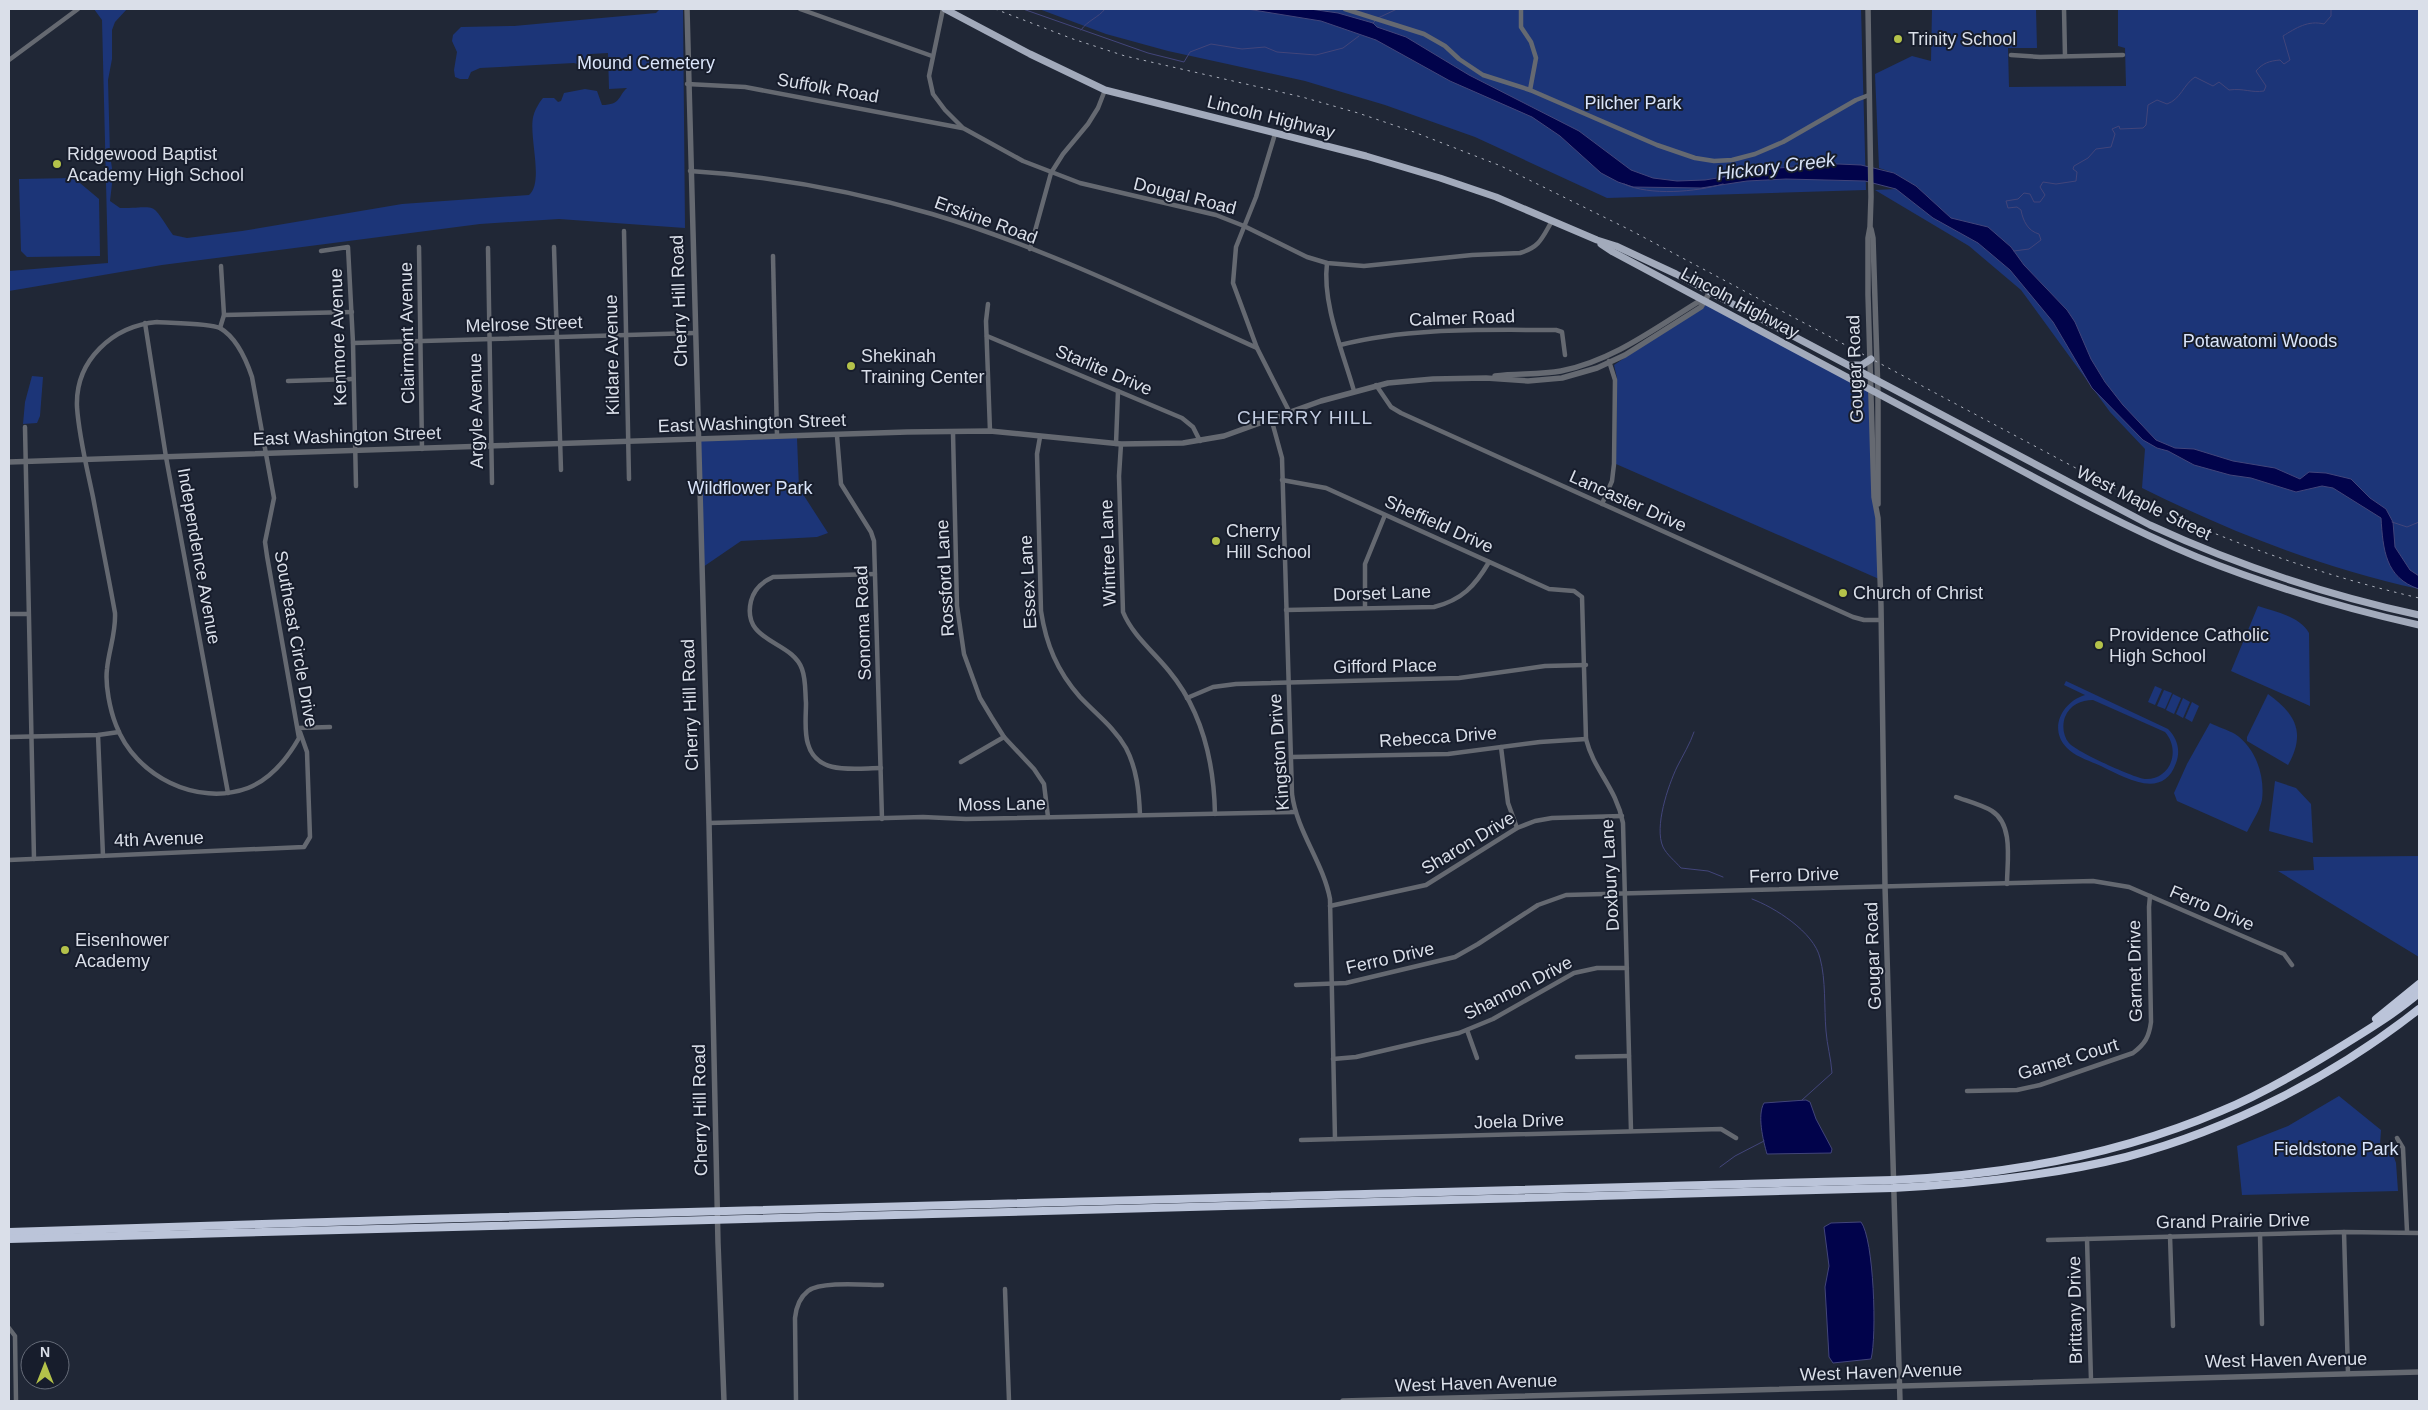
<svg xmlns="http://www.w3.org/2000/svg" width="2428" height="1410" font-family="Helvetica,sans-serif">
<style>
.green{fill:#1c3578;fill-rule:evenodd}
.water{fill:#01034b;stroke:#42457a}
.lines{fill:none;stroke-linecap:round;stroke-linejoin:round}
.stream{stroke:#42457a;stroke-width:1}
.minor{stroke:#656971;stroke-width:4.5}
.tertiary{stroke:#656971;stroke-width:5.5}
.primary{stroke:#a2aabb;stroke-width:7}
.motorway{stroke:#bbc4d9;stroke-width:8}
.rail{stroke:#abb0bc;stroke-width:1;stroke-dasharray:2.5 5;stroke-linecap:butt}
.poi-dot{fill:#b4c24a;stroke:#171d2c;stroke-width:2}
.labels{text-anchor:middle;stroke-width:4;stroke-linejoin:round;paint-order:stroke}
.poi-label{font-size:18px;fill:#dadfe9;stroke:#171d2c;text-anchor:start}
.park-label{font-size:18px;fill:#dae5fa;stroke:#171d2c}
.street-label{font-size:18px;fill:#dadfe9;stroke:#171d2c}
.water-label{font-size:19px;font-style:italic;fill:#d9e3f8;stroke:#171d2c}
.neighbourhood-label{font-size:19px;letter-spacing:1px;fill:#c3cde2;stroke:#171d2c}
</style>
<rect width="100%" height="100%" fill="#202736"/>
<g class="green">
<path d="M94,9H127L115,22L112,30V59L108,80L110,155L113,175L110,201L120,208C160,208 149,200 173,235L187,238L242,231L402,204L529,195C545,182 527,132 534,114C535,110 540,101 543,98H554L558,102L561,101L564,93L585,89L597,91L602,105C621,105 618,96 627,88L609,89L608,53L591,54L584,66L574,63L480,68L471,72L468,79H460L455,77L454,70L457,52L452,41L453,35L461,27L514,26L656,13L660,9H683L685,228L559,219L480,224L162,265L9,291V271L108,263L102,20Z"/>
<polygon points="1039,9 1861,9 1866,190 1607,198 1475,137 1385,105 1305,81 1168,51 1106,34"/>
<path d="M1932,9H2036L2037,48H2008L2009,87L2126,86L2125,48L2118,46V9H2419V589C2322,568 2231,532 2142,488L2145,449L2110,412L2021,290L1969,246L1875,190L1919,188L1894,173L1879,168L1875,74L1912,56L1931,61Z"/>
<polygon points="74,178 99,199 100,256 27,257 21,251 19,179"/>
<polygon points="1704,304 1870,391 1879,579 1616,464 1617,378 1614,365"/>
<polygon points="32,376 43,377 40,416 37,423 23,424 25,402"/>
<polygon points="797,438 799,488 828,533 817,537 741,541 703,567 700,441"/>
<path d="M2258,606C2275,612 2300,616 2309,633L2310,706L2231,671Z"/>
<path d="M2066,681L2168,729C2177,738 2181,750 2176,763C2163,801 2124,777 2101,766C2090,761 2076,757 2067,748C2048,729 2062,702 2085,695L2064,685ZM2093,700L2165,732C2181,750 2171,780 2145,779C2134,778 2075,751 2069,743C2063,736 2062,725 2065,717C2070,705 2081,700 2093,700Z"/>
<polygon points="2155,686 2162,689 2155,705 2148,702"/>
<polygon points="2164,690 2172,693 2165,709 2157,706"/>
<polygon points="2173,694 2181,698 2174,714 2166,710"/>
<path d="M2268,694C2296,714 2306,733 2288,765L2247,741V737Z"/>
<polygon points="2183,698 2190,702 2183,718 2176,714"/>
<polygon points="2192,702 2199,706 2192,722 2185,718"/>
<path d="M2210,723C2218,727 2228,730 2235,734C2256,748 2265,776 2262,800C2260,810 2252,822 2247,832L2177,801L2174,793L2187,764Z"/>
<polygon points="2275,781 2296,788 2311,804 2313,843 2269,831"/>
<polygon points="2419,856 2419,957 2278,871 2314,870 2313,857"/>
<polygon points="2339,1096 2381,1130 2380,1145 2394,1157 2396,1163 2398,1191 2242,1195 2237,1146 2288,1126"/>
</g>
<g class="water">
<path d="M1247,9H1310L1338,13L1373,23L1377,27L1406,37L1469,75L1579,131L1631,170L1653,178L1677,181L1705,180L1778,168L1838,164L1861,165L1894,173L1916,186L1951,218L1988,227L2011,247L2024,265L2067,310L2075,322L2091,359L2105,382L2123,405L2156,440L2175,448L2194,449L2233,461L2275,468L2300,479L2309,472L2326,473L2351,479L2370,498L2386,509L2393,522L2395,547L2410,570L2419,576V589C2385,578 2383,549 2381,518L2333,488L2322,486L2296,492L2251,478L2230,475L2194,465L2168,451L2157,448L2143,440L2092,388L2053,322L2010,270L1978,243L1933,218L1896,189L1865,181L1786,179L1747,181L1701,188L1633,187L1618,182L1601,173L1560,136L1532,117L1450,81L1376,40L1321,21Z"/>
<path d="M1806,1100L1810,1102L1816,1119L1832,1149L1831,1153L1767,1154C1763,1140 1757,1115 1764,1103Z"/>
<path d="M1861,1222C1874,1239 1877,1337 1871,1359L1833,1363L1829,1357L1825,1287L1829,1266L1824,1227L1831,1223Z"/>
</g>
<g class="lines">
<g class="stream">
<polyline points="1023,9 1148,53 1184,62 1190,52 1211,44 1242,49 1265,47 1277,52 1316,55 1343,48 1359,36"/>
<polyline points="1378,18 1397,9"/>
<polyline points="1373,23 1375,21"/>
<path d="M1081,30C1088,20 1098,18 1105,9"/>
<path d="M1624,184C1650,196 1696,192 1723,184"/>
<path d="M2014,251L2029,249L2041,240L2039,234C2028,231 2023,221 2021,210L2017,207L2008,208L2006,201L2018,199L2024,193L2030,194L2034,202H2040L2045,195L2040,187L2043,182L2056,184L2076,181L2077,172L2073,169L2074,166L2088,158L2096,149L2111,147L2115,134L2112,129L2119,126L2120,129L2143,128L2146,125L2148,105L2157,100L2167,104C2181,99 2183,85 2195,77L2213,86L2219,82L2229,90C2244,88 2251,93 2264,91L2266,86L2256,71C2263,63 2269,61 2280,60L2284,64L2290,60L2283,36C2296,28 2308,20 2324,24L2331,16V9"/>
<polyline points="2392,522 2407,527 2419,522"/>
<path d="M1694,732C1690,744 1683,755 1677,767C1668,786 1654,827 1663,847C1667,855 1675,861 1681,868L1708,871L1723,877"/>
<path d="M1752,899C1774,907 1814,932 1820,958C1826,980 1824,1007 1826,1031C1827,1045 1831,1058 1832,1073L1802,1100"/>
<polyline points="1720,1167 1735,1156 1764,1141"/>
</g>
<g class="minor">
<polyline points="800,9 932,56"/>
<path d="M943,9L929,76L933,94L945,110L963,128L1023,161L1080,183L1216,215L1244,226L1307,257L1327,263L1364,266L1472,255L1520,253C1540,247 1542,238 1552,221"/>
<polyline points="1345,9 1424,34 1445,46 1459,59 1483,75 1530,90 1657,145 1695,158 1714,161 1732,160 1755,154 1783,142 1856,100 1869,95"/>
<polyline points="1521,9 1521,27 1531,42 1536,58 1530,90"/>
<polyline points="2064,9 2065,56"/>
<polyline points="2011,55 2040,57 2123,55"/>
<polyline points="9,60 78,9"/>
<polyline points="687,84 745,87 962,128"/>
<polyline points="1275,134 1256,197 1236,247 1233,283 1257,348 1289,411"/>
<path d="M690,171C771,176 854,191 932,214C1043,247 1151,300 1257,348"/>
<polyline points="624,231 629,479"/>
<polyline points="419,247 422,449"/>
<polyline points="554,247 561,470"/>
<polyline points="488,248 492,483"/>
<polyline points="1030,249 1051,173 1063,154 1088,124 1098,108 1105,90"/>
<polyline points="321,251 348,247 353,343 356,486"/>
<polyline points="773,256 777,436"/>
<path d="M1327,263C1322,304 1343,352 1354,391"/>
<polyline points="988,304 986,321 990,431"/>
<polyline points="224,315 352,312"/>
<path d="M157,322C170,323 210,323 220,328C237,338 246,359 252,377L274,498L265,542L267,556L299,738C287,759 271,779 248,788C197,807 135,776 116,725C110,710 105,685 107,669C109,649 116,633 115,613C108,574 100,535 93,497C87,468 79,437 77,407C75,360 113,326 157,322Z"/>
<polyline points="145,323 166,457 228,793"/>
<polyline points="220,328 224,315 221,266"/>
<polyline points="987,336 1182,418 1193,427 1200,441"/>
<polyline points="353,343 695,333"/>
<path d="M1340,345C1410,327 1484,330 1556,330L1562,332L1565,355"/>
<polyline points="288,381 353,379"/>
<polyline points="1376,385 1391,407 1401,413 1853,617 1864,620 1881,620"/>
<path d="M1271,418L1282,458L1292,794C1297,832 1323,862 1330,899L1335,1139"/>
<polyline points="25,427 34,859"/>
<polyline points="953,433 957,606 964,654 980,698 992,718 1004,737 1034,769 1044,784 1048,817"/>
<polyline points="837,436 841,484 871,532 874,541 882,819"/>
<path d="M1040,437L1037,454L1041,611C1046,644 1057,671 1080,697C1096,714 1114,727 1126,748C1137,769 1139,792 1140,815"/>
<polyline points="1116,444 1118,391"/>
<path d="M1121,444L1119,476L1123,612C1133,636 1153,651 1169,671C1203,712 1214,762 1215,814"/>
<path d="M1282,480L1326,488L1549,589L1574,591L1582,597L1586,739C1594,771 1616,787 1623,823L1631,1131"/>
<polyline points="1602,504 1612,481 1614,464 1615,380 1609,361"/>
<path d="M875,574L773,577C762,582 754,589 751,601C741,643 792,640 802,669C806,680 805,691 806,703C806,716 804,732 808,744C817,776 856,768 881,768"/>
<polyline points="1365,607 1365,564 1385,515"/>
<path d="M1286,610L1434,607C1462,600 1475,586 1489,562"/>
<polyline points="9,614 28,614"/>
<polyline points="1187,698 1213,687 1236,684 1459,678 1545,666 1586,665"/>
<polyline points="298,728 330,727"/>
<polyline points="98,735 103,856"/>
<polyline points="9,737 98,735 119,732"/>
<polyline points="1501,747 1508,803 1517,828"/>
<polyline points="1291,757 1448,754 1540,742 1586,739"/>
<polyline points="961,762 1004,737"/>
<path d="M1956,797C1967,801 1982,805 1992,811C2014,825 2007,862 2007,884"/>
<polyline points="709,823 923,817 966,819 1295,812"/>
<polyline points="9,860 304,847 310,837 307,752 300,732"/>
<polyline points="1330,906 1426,885 1517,828 1535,821 1552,818 1622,816"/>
<polyline points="1296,985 1346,983 1455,957 1478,944 1538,905 1566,895 2093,881 2129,887 2284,954 2292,965"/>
<polyline points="1467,1030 1477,1058"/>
<polyline points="1577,1057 1629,1056"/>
<polyline points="1333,1059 1356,1057 1459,1033 1493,1019 1574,973 1597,968 1627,968"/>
<path d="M1967,1091L2017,1090L2040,1085L2133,1053C2145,1044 2149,1037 2151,1022L2149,907L2150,896"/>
<polyline points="2397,1138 2403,1148 2407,1231"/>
<polyline points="1301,1140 1721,1129 1736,1138"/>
<polyline points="2344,1232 2348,1374"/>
<polyline points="2260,1234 2262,1324"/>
<polyline points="2170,1236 2173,1326"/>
<polyline points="2087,1239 2091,1380"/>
<polyline points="2048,1240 2344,1232 2419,1233"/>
<polyline points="1005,1289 1009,1401"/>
<polyline points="9,1328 15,1336 16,1401"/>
<path d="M796,1401L795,1318C796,1308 799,1298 808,1291C821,1281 865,1285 882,1285"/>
</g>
<g class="tertiary">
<polyline points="687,9 709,823 718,1243 724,1401"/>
<polyline points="1868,9 1871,197 1870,227 1868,238 1868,295 1874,497 1878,518 1881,606 1885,886 1900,1401"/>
<polyline points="1871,229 1873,238 1878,393 1878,504"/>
<path d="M1495,376C1517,373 1539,375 1561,371C1612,361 1654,329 1698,302L1704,301"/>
<polyline points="9,462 907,432 990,431 1121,444 1183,443 1224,436 1321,401 1388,383 1433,379 1486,378 1528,381 1562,378 1597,368 1625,355 1701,307 1710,292"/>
<polyline points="1343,1401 2419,1372"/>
</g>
<g class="primary">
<path d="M945,9L1030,54L1105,90L1366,156L1440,178L1496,197L1597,240L1616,246L1676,274L2150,525C2237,565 2326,595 2419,615"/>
<path d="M1601,244L1613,252C1720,309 1827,366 1933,423C2020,469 2106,519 2197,557C2269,586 2343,608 2419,625"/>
<polyline points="1852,365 1862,365 1871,359"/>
</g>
<g class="motorway">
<polyline points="2376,1019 2419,984"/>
<path d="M9,1232L424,1219L1893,1180C2004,1175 2118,1155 2221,1111C2260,1095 2296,1074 2332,1052C2361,1034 2392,1016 2419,993"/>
<path d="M9,1239L1893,1188C1971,1184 2050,1176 2126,1157C2232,1129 2334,1076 2419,1009"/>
</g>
<path class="rail" d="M995,9L1073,39L1125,56L1302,97L1358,113L1414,132L1501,166L1630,230L2102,482C2204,534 2308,572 2419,598"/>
</g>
<g class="poi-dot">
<circle cx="1898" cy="39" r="5"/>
<circle cx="57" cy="164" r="5"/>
<circle cx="851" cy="366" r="5"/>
<circle cx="1216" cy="541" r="5"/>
<circle cx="1843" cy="593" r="5"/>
<circle cx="2099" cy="645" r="5"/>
<circle cx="65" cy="950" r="5"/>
</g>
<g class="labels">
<g class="poi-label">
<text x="1908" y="45">Trinity School</text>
<text x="67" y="160">Ridgewood Baptist<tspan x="67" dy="21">Academy High School</tspan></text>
<text x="861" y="362">Shekinah<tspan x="861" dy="21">Training Center</tspan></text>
<text x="1226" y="537">Cherry<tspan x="1226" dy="21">Hill School</tspan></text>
<text x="1853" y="599">Church of Christ</text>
<text x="2109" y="641">Providence Catholic<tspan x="2109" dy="21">High School</tspan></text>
<text x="75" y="946">Eisenhower<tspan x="75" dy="21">Academy</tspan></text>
</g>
<g class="park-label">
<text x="646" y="69">Mound Cemetery</text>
<text x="1633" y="109">Pilcher Park</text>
<text x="2260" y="347">Potawatomi Woods</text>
<text x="750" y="494">Wildflower Park</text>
<text x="2336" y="1155">Fieldstone Park</text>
</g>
<g class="street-label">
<text transform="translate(828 88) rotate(10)" y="6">Suffolk Road</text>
<text transform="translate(1271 117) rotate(14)" y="6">Lincoln Highway</text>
<text transform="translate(1185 196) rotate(14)" y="6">Dougal Road</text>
<text transform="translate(986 220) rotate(20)" y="6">Erskine Road</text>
<text transform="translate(679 301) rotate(-92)" y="6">Cherry Hill Road</text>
<text transform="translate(1740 303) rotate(28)" y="6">Lincoln Highway</text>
<text transform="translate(1462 318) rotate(-2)" y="6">Calmer Road</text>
<text transform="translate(524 324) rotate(-2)" y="6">Melrose Street</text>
<text transform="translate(407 333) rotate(-91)" y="6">Clairmont Avenue</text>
<text transform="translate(338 337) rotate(-92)" y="6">Kenmore Avenue</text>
<text transform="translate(612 355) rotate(-91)" y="6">Kildare Avenue</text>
<text transform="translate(1855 369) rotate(-92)" y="6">Gougar Road</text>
<text transform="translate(1104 370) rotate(23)" y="6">Starlite Drive</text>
<text transform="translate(476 411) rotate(-91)" y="6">Argyle Avenue</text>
<text transform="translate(752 423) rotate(-2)" y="6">East Washington Street</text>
<text transform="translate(347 436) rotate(-2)" y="6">East Washington Street</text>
<text transform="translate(1628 501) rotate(24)" y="6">Lancaster Drive</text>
<text transform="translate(2144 503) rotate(26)" y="6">West Maple Street</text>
<text transform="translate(1439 524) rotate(24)" y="6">Sheffield Drive</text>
<text transform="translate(1108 553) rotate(-92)" y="6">Wintree Lane</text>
<text transform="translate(199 556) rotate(80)" y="6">Independence Avenue</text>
<text transform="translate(945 578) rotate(-93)" y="6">Rossford Lane</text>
<text transform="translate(1028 582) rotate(-93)" y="6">Essex Lane</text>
<text transform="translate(1382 593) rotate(-2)" y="6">Dorset Lane</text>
<text transform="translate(863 623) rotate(-92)" y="6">Sonoma Road</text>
<text transform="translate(296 639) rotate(80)" y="6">Southeast Circle Drive</text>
<text transform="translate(1385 666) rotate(-1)" y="6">Gifford Place</text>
<text transform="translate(690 705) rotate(-92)" y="6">Cherry Hill Road</text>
<text transform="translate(1438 737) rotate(-4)" y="6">Rebecca Drive</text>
<text transform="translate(1279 752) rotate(-94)" y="6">Kingston Drive</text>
<text transform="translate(1002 804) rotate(-1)" y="6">Moss Lane</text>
<text transform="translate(159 839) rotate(-2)" y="6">4th Avenue</text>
<text transform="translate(1468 843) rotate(-31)" y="6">Sharon Drive</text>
<text transform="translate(1610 875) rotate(-93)" y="6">Doxbury Lane</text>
<text transform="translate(1794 875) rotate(-2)" y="6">Ferro Drive</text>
<text transform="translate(2212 908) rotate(23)" y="6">Ferro Drive</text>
<text transform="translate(1873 956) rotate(-92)" y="6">Gougar Road</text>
<text transform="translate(1390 958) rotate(-13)" y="6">Ferro Drive</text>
<text transform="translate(2135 971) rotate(-91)" y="6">Garnet Drive</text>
<text transform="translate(1518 988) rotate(-27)" y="6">Shannon Drive</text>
<text transform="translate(2068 1059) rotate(-17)" y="6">Garnet Court</text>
<text transform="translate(700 1110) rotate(-91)" y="6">Cherry Hill Road</text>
<text transform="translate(1519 1121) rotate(-2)" y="6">Joela Drive</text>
<text transform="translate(2233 1221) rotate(-1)" y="6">Grand Prairie Drive</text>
<text transform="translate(2075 1310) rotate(-91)" y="6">Brittany Drive</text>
<text transform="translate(2286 1360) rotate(-1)" y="6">West Haven Avenue</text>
<text transform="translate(1881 1372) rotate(-2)" y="6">West Haven Avenue</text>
<text transform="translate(1476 1383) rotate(-2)" y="6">West Haven Avenue</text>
</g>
<g class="water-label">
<text transform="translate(1776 166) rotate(-7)" y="7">Hickory Creek</text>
</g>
<g class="neighbourhood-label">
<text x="1305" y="424">CHERRY HILL</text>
</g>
</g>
<rect width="2428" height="1410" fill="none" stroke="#dadfe9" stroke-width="20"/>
<g transform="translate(45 1365)"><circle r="24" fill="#171d2c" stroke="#656b78"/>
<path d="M0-4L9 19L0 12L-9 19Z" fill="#b4c24a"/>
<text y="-8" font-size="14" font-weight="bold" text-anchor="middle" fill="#dadfe9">N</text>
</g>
</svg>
